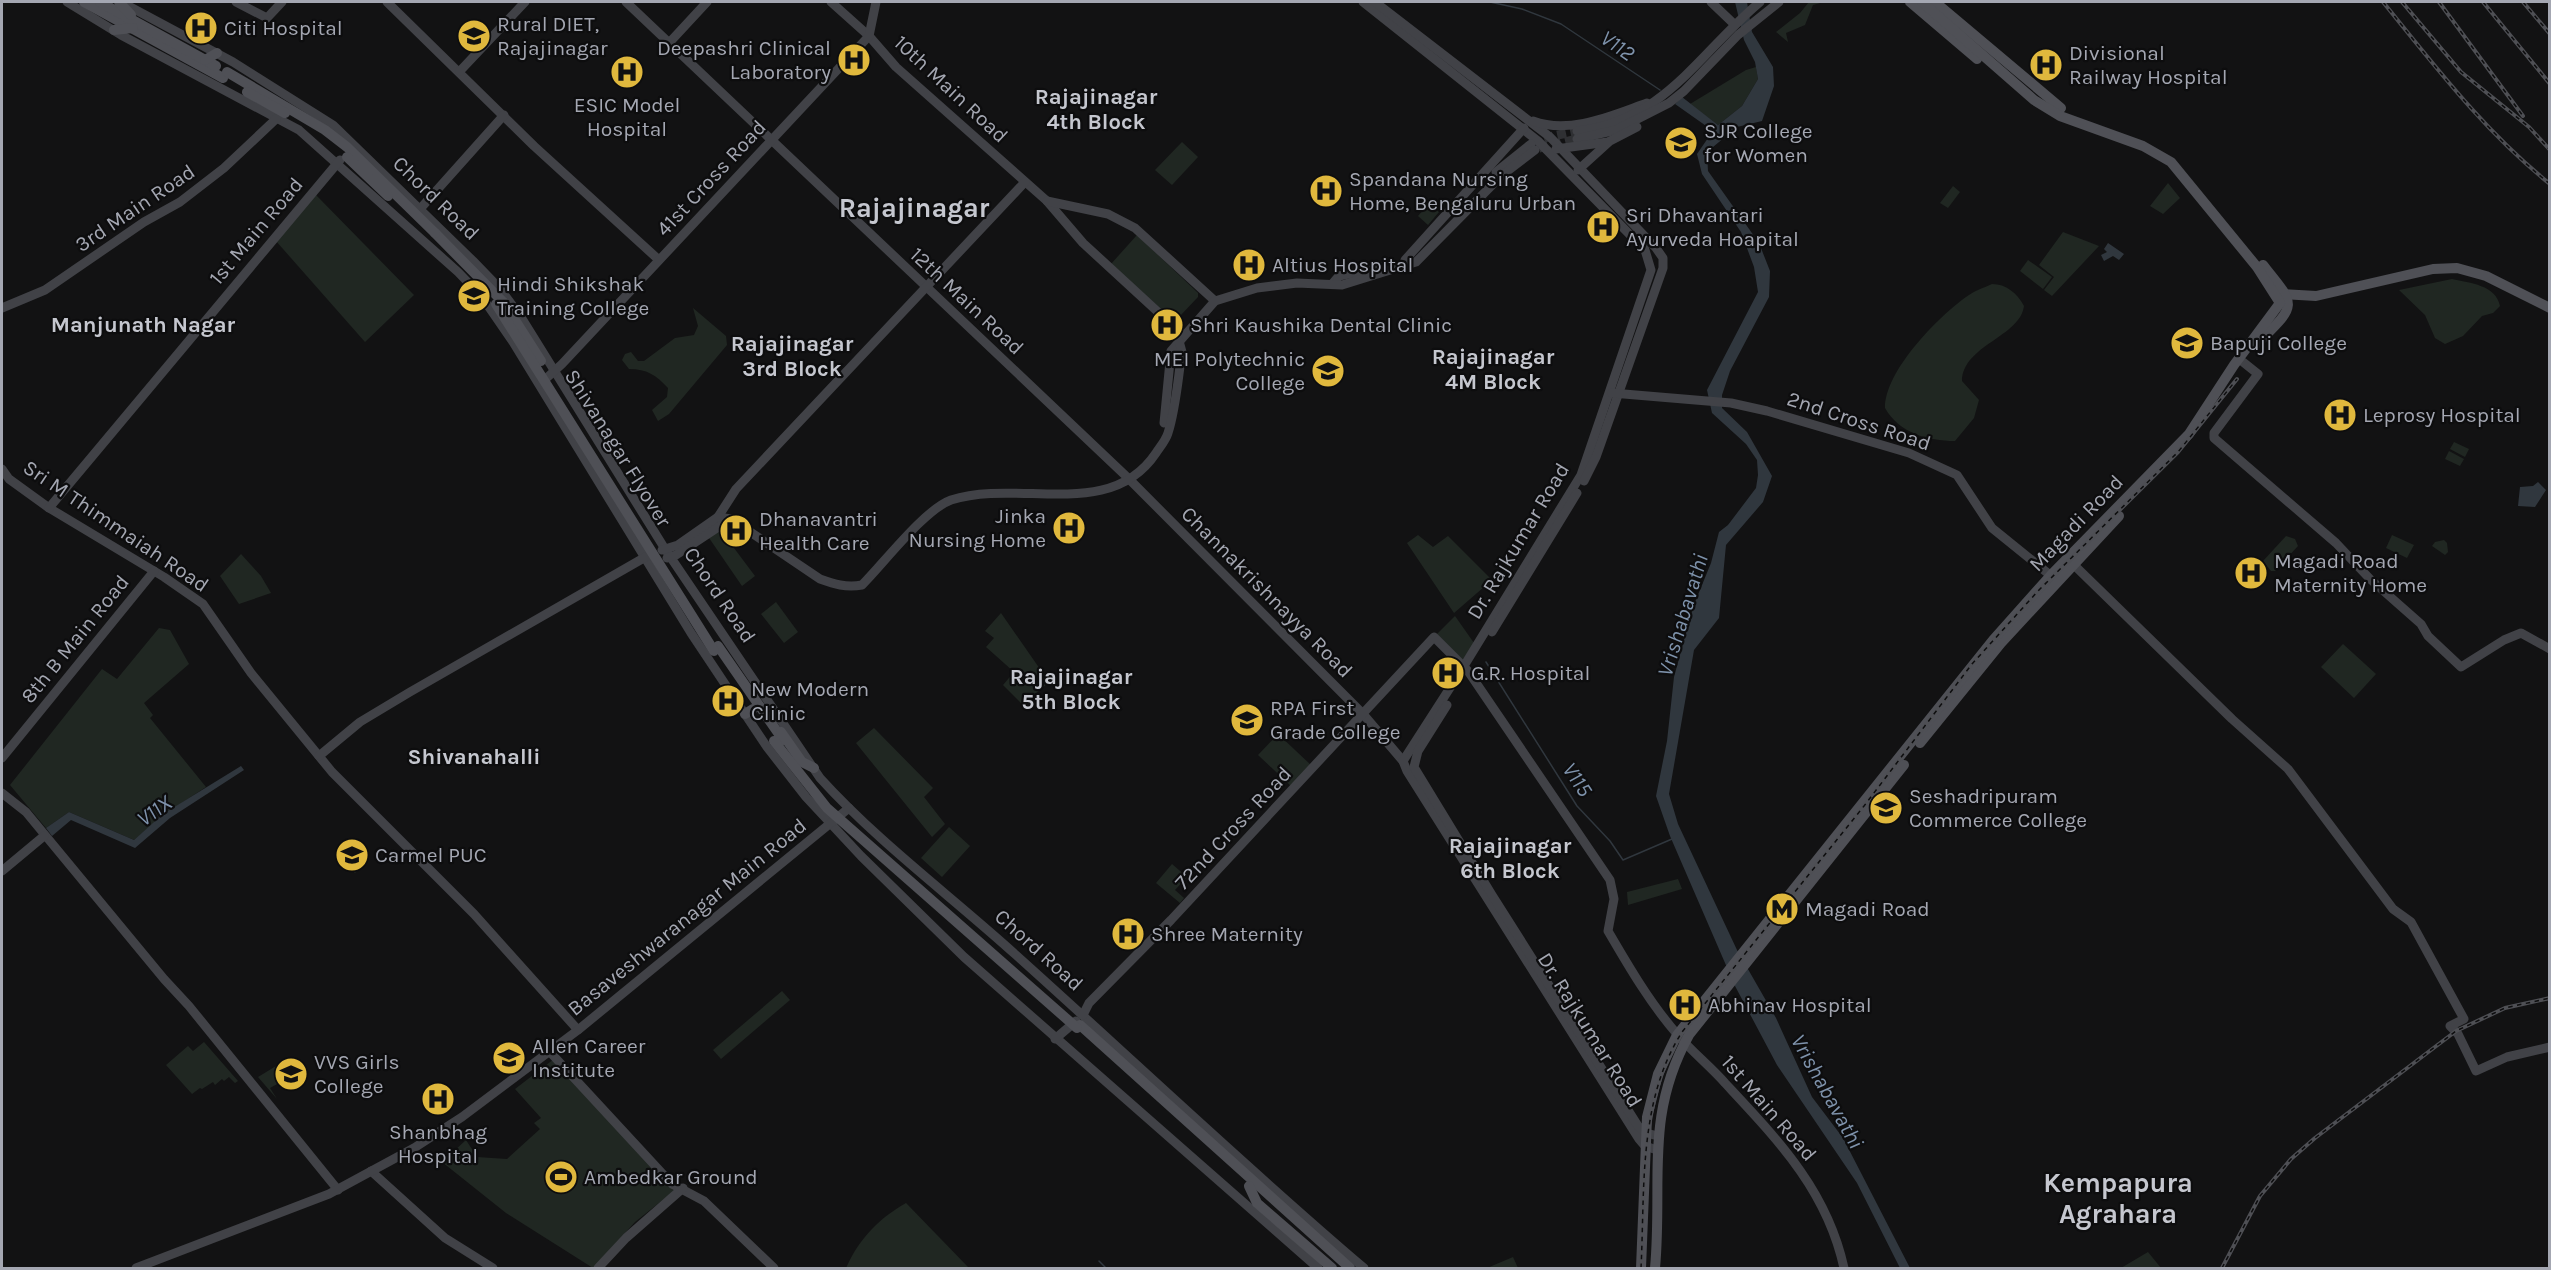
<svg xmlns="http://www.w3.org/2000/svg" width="2551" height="1270" font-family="Karla,sans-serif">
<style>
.green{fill:#202722}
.water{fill:#30373e}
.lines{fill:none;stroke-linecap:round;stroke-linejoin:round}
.stream{stroke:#30373e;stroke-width:1.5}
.secondary-tunnel{stroke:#2f3033;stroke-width:9;stroke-dasharray:9 4.5;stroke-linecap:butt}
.secondary{stroke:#414247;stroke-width:9}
.primary{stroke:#4f5056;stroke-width:10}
.rail-casing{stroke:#4e4f54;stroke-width:4}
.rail{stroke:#0d0d0e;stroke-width:1.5;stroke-dasharray:4.5;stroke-linecap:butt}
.primary-bridge{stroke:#4f5056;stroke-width:10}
.labels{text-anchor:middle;stroke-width:4.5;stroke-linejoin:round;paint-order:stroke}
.poi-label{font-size:21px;fill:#a4a7b2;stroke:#0d0d0e;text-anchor:start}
.street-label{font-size:21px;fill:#a4a7b2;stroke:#0d0d0e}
.water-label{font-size:22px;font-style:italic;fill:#7e92ab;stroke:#0d0d0e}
.neighbourhood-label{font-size:22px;font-weight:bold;fill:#c5c7cf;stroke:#0d0d0e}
.district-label{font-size:27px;font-weight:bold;fill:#c5c7cf;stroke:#0d0d0e}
</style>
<rect width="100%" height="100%" fill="#121213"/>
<g class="green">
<polygon points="1809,2 1824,2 1813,5 1805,25 1786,33 1788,42 1776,32 1800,13"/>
<polygon points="1756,67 1758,79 1742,106 1718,125 1690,104 1746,70"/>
<polygon points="1182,142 1198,157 1172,185 1155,170"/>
<polygon points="2168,183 2180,198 2163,214 2150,206"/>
<polygon points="1953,186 1960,192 1948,208 1940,203"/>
<polygon points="316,195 414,295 365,342 276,241"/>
<polygon points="1429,203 1439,212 1428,225 1418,216"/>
<polygon points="2063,232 2099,246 2052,296 2044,290 2054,277 2039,265"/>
<polygon points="1137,235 1198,293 1198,297 1179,317 1171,318 1111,264"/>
<polygon points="2028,260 2052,277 2043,289 2020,271"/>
<path d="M2452,279C2470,283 2496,285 2500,306L2493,313L2482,316L2463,336L2445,344L2435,338L2425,315L2399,290Z"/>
<path d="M1992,284C2006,284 2017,293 2024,306C2020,337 1963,345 1962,381L1979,400L1974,418L1955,441C1928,441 1899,433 1885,408C1885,371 1937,318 1966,297C1974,291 1983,288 1992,284Z"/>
<path d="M693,308L726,336L727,345L669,414L658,421L652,410L667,397L668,388C656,375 647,369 629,369L622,360L625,354L631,352L638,361H644L675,338L694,335L698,326Z"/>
<polygon points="2454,442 2469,449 2465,457 2450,449"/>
<polygon points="2449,451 2464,459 2460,466 2445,459"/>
<polygon points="719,528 755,576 742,586 707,535"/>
<polygon points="1418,535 1433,547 1448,536 1492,580 1454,613 1407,543"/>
<polygon points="2392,535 2414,545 2407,558 2386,548"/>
<polygon points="2286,536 2295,539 2298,546 2275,571 2271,571 2263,561"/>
<polygon points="2444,540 2447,543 2448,552 2445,555 2432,546 2435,542"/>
<polygon points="241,554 261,576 271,593 239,604 220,576"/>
<polygon points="776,602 798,632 784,643 761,614"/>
<polygon points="1001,613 1049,682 1023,705 1003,685 1014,672 986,647 994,638 985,631"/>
<polygon points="1455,616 1474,643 1462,661 1437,634"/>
<polygon points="159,628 170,630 189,664 144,703 153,715 150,718 206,787 163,815 134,840 69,812 46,828 10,785 102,669 117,679"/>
<polygon points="2343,644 2376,674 2354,698 2321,667"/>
<polygon points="874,728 933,788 924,797 945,824 932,837 856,743"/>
<polygon points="1278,734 1312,766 1292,787 1258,755"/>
<polygon points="949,827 970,846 942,877 921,858"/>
<polygon points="357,851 367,860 355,873 345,864"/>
<polygon points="1172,864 1187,877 1175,890 1184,898 1180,903 1156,883"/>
<polygon points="1678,879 1682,889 1628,905 1627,892"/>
<polygon points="782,991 790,1000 721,1059 713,1050"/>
<polygon points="204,1042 238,1081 235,1083 229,1077 224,1081 222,1079 215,1085 213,1082 202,1089 200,1088 192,1094 166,1065 188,1046 193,1051"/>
<polygon points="554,1059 674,1191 635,1222 593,1268 506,1213 442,1162 466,1140 477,1157 507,1159 540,1129 534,1123 541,1118 515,1089"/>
<polygon points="294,1061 298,1069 304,1069 270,1088 277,1099 258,1077 281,1063 284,1067"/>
<path d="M906,1203L969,1268H846C859,1239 878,1219 906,1203Z"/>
<polygon points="2148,1252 2161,1268 2121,1268"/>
<polygon points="1513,1257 1518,1268 1487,1268"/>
</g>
<g class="water">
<polygon points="1735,2 1747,2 1752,32 1773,67 1774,86 1762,121 1737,127 1707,152 1708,171 1759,243 1770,271 1769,297 1730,371 1722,395 1722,408 1747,432 1772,476 1763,502 1726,545 1719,618 1694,650 1669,794 1678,824 1737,950 1776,1018 1812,1097 1843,1138 1910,1268 1900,1268 1857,1183 1777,1065 1735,986 1670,836 1656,796 1667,741 1674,677 1693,607 1711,563 1719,532 1728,525 1756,488 1758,475 1757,460 1746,444 1712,413 1707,390 1758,292 1754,267 1741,232 1702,174 1697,154 1708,138 1709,128 1675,104 1682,97 1718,125 1742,106 1758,79 1755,62 1744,40"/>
<polygon points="2108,243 2124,254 2119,260 2113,256 2104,261 2101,255 2107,252 2104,249"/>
<polygon points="2538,482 2546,490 2535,507 2518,506 2520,487 2533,486"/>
<polygon points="241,766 244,770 170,818 135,848 71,820 52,836 46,828 69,812 134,840 163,814"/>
</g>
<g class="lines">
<g class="stream">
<polyline points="1490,2 1522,9 1561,24 1660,90"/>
<polyline points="1486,662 1577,806 1610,841 1623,860 1672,839"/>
<polyline points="1099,1261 1106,1268"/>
</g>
<g class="secondary-tunnel">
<polyline points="1544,138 1577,131"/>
<polyline points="1539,148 1577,139"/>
</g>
<g class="secondary">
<polyline points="67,2 121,35 299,130 458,272 482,297 513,342 691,633 767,747 806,797 861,856 964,957 1318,1268"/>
<path d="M121,2L233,62L333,125L473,261L501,290L521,317L665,549L820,778C879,843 951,896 1016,955C1132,1059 1245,1167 1364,1268"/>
<polyline points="236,2 267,18 282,2"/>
<polyline points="387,2 534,146 659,260"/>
<polyline points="626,2 1127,477 1363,714 1403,761"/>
<polyline points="831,2 869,36 896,67 1047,201 1083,243 1183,335"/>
<polyline points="1363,2 1538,141 1645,250 1651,270 1581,475 1464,666 1403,761 1407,771 1639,1139 1645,1146 1657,1150"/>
<polyline points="1375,2 1550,137 1656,248 1663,258 1663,268 1596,457 1584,481"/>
<polyline points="1711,2 1734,24"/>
<polyline points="669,43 707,2"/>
<polyline points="460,71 525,2"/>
<path d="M1533,121C1570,135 1613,115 1647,103"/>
<path d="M1577,131C1665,121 1699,53 1760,2"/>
<polyline points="1577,139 1616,130 1669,103 1684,91 1738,35 1779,2"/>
<polyline points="1556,149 1608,142"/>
<polyline points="1578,170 1610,141 1637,127"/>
<polyline points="1496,172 1531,144"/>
<polyline points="1047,201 1108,214 1135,228 1215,301"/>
<polyline points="420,209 504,115"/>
<polyline points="1405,260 1524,128"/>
<polyline points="1333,283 1339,276 1381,267"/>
<polyline points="2,308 45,290 144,222 180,202 224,168 276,119"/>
<polyline points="2243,362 2258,374 2214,433 2214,438 2336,543 2370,579 2421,624 2428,636 2461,667 2504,640 2521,633 2550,649"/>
<polyline points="540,384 562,364 869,36 876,2"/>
<polyline points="1612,393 1731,403 1767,411 1909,453 1957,475 1992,528 2055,579"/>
<polyline points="1164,423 1171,351 1215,301 1257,288 1297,283 1342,285 1416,262 1501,176 1535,150"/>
<polyline points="2,469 9,479 49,508 164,577 203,604 251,673 332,772 474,914 578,1030"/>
<polyline points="49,508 340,160"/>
<polyline points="718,517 736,489 1025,182"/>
<path d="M662,550L678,545L718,517L731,519L820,579C834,584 846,588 862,585C884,563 924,510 951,500C1019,478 1110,522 1156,453C1160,447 1166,440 1168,433C1176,408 1178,378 1182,352L1179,341"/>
<polyline points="667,558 676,555 729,520"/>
<polyline points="2074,565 2232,719 2288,769 2393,909 2411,922 2464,1019 2450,1026 2458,1034 2476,1071 2507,1057 2550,1047"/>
<polyline points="1492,632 1577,493"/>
<polyline points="1447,705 1418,751 1414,767 1492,895 1638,1126 1646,1133 1658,1136"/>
<polyline points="319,756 360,722 410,692 649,555"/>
<polyline points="2,758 154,571"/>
<polyline points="2,793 26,812 164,979 189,1006 338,1190"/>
<polyline points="2,871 44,836"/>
<path d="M1083,1015L1089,1003L1171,920L1434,637L1468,671L1610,880L1614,899L1608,931C1629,967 1650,1003 1677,1034C1691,1051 1710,1066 1725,1083C1778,1140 1827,1190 1844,1268"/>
<polyline points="1055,1039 1076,1021"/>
<polyline points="550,1052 672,1184 704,1201 774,1268"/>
<polyline points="371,1171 445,1238 493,1268"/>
<polyline points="136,1268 329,1194 414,1148 462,1117 578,1030 849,808"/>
<polyline points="598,1268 626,1238 683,1188"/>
</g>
<g class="primary">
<polyline points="84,2 223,78"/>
<polyline points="100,2 216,66"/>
<polyline points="119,2 131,15"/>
<polyline points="1910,2 1977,59"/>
<polyline points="1935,2 2061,108"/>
<polyline points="114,30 133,28"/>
<polyline points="205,60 217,53"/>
<polyline points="435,233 504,303"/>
<polyline points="2283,294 2316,296 2433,269 2457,268 2486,276 2550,308"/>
<path d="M2258,343C2297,304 2297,307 2263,265"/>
<polyline points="718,646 783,740"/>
<polyline points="745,714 753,709"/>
<polyline points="781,732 802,762 814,768"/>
<polyline points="1920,743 2001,643 2119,516"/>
<polyline points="1080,1025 1350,1268"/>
<polyline points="1249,1186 1257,1203 1332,1268"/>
<polyline points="1641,1268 1647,1117 1658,1074 1677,1035 1993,640 2051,575 2189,434 2234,365 2280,303 2257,267 2171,162 2143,146 2060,116 2034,100 1922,2"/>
<path d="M1655,1268C1663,1181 1644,1116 1689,1035L1904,765"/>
</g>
<defs>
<g id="rail">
<path d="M2383,2C2435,66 2484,131 2550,184"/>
<polyline points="2402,2 2461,72 2529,127 2550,150"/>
<polyline points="2439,2 2523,116"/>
<polyline points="2483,2 2550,84"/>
<polyline points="2523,2 2550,34"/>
<path d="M1641,1268C1645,1189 1638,1101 1682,1032L1864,806L1972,664L2038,591L2178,452L2237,379"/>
<polyline points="2222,1268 2260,1196 2291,1159 2315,1138 2456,1031 2505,1008 2550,998"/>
</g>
</defs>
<use href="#rail" class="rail-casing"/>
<use href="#rail" class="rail"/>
<g class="primary-bridge">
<polyline points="227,72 325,130 347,147 435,233"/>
<polyline points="247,92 285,113"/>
<polyline points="347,157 388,196"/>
<polyline points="504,303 541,361"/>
<polyline points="496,304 714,651"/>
<polyline points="774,741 827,808 1077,1028"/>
</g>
</g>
<defs>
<symbol id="hospital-disc" viewBox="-11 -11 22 22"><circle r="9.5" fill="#e0b83d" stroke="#0d0d0e"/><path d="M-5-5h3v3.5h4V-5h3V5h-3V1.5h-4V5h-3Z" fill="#111"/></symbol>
<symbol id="university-disc" viewBox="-11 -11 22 22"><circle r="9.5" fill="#e0b83d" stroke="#0d0d0e"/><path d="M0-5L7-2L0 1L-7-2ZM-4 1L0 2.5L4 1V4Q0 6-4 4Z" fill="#111"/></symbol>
<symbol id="metro-disc" viewBox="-11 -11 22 22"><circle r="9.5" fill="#e0b83d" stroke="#0d0d0e"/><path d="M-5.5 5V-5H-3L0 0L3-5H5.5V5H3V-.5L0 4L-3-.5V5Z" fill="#111"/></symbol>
<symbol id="stadium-disc" viewBox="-11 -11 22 22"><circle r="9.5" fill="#e0b83d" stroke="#0d0d0e"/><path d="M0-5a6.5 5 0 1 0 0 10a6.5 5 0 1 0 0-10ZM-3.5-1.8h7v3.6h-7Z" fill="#111"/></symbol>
</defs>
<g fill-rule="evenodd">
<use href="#hospital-disc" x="182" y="9" width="38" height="38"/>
<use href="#university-disc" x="455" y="17" width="38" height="38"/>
<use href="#hospital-disc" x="835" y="41" width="38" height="38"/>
<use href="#hospital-disc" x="2027" y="46" width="38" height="38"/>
<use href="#hospital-disc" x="608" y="53" width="38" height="38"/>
<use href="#university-disc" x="1662" y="124" width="38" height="38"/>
<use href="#hospital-disc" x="1307" y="172" width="38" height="38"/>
<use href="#hospital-disc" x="1584" y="208" width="38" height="38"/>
<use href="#hospital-disc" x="1230" y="246" width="38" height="38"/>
<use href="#university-disc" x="455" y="277" width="38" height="38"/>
<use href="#hospital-disc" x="1148" y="306" width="38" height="38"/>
<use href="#university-disc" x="2168" y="324" width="38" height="38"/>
<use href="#university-disc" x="1309" y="352" width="38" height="38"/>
<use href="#hospital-disc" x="2321" y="396" width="38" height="38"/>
<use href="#hospital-disc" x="1050" y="509" width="38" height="38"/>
<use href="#hospital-disc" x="717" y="512" width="38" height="38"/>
<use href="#hospital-disc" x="2232" y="554" width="38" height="38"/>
<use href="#hospital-disc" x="1429" y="654" width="38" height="38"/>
<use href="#hospital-disc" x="709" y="682" width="38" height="38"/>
<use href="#university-disc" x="1228" y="701" width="38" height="38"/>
<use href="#university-disc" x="1867" y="789" width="38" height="38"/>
<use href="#university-disc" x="333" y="836" width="38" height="38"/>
<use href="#metro-disc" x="1763" y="890" width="38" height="38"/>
<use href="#hospital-disc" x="1109" y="915" width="38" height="38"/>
<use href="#hospital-disc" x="1666" y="986" width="38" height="38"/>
<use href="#university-disc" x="490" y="1039" width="38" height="38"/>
<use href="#university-disc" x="272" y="1055" width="38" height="38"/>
<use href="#hospital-disc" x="419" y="1080" width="38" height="38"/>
<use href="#stadium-disc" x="542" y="1158" width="38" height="38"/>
</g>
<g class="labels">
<g class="poi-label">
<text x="497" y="31">Rural DIET,<tspan x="497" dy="24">Rajajinagar</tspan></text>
<text x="224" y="35">Citi Hospital</text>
<text x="831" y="55" text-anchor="end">Deepashri Clinical<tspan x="831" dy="24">Laboratory</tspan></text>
<text x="2069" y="60">Divisional<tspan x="2069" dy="24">Railway Hospital</tspan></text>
<text x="627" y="112" text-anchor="middle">ESIC Model<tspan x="627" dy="24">Hospital</tspan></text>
<text x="1704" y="138">SJR College<tspan x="1704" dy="24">for Women</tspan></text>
<text x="1349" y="186">Spandana Nursing<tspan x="1349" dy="24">Home, Bengaluru Urban</tspan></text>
<text x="1626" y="222">Sri Dhavantari<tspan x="1626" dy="24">Ayurveda Hoapital</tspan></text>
<text x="1272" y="272">Altius Hospital</text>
<text x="497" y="291">Hindi Shikshak<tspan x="497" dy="24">Training College</tspan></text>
<text x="1190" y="332">Shri Kaushika Dental Clinic</text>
<text x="2210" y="350">Bapuji College</text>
<text x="1305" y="366" text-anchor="end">MEI Polytechnic<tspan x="1305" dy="24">College</tspan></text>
<text x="2363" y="422">Leprosy Hospital</text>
<text x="1046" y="523" text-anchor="end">Jinka<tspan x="1046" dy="24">Nursing Home</tspan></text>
<text x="759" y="526">Dhanavantri<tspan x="759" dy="24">Health Care</tspan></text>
<text x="2274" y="568">Magadi Road<tspan x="2274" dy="24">Maternity Home</tspan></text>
<text x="1471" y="680">G.R. Hospital</text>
<text x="751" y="696">New Modern<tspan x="751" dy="24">Clinic</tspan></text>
<text x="1270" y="715">RPA First<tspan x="1270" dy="24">Grade College</tspan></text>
<text x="1909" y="803">Seshadripuram<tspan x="1909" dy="24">Commerce College</tspan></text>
<text x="375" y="862">Carmel PUC</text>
<text x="1805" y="916">Magadi Road</text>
<text x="1151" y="941">Shree Maternity</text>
<text x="1708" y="1012">Abhinav Hospital</text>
<text x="532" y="1053">Allen Career<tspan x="532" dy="24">Institute</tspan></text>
<text x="314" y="1069">VVS Girls<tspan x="314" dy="24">College</tspan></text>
<text x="438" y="1139" text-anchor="middle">Shanbhag<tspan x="438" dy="24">Hospital</tspan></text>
<text x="584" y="1184">Ambedkar Ground</text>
</g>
<g class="street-label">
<text transform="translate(951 89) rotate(43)" y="7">10th Main Road</text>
<text transform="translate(711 178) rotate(-47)" y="7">41st Cross Road</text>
<text transform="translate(436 198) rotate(44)" y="7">Chord Road</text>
<text transform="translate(135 208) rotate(-34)" y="7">3rd Main Road</text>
<text transform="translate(256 231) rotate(-50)" y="7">1st Main Road</text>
<text transform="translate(967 301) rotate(43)" y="7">12th Main Road</text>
<text transform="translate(1859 421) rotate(18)" y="7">2nd Cross Road</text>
<text transform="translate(618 448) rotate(58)" y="7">Shivanagar Flyover</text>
<text transform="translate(2076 523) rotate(-46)" y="7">Magadi Road</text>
<text transform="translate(116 526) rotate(34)" y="7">Sri M Thimmaiah Road</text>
<text transform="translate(1518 541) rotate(-59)" y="7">Dr. Rajkumar Road</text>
<text transform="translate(1267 592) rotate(45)" y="7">Channakrishnayya Road</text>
<text transform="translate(720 595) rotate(56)" y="7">Chord Road</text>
<text transform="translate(75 639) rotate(-51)" y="7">8th B Main Road</text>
<text transform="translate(1233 828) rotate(-47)" y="7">72nd Cross Road</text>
<text transform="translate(687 917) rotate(-39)" y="7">Basaveshwaranagar Main Road</text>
<text transform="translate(1039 950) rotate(42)" y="7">Chord Road</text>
<text transform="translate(1590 1030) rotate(58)" y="7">Dr. Rajkumar Road</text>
<text transform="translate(1769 1108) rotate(49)" y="7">1st Main Road</text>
</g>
<g class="water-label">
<text transform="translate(1618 45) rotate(35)" y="8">V112</text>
<text transform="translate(1682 615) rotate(-73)" y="8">Vrishabavathi</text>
<text transform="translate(1578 779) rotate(56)" y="8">V115</text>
<text transform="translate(154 810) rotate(-35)" y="8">V11X</text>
<text transform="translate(1828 1091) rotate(61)" y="8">Vrishabavathi</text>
</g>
<g class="neighbourhood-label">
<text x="1096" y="104">Rajajinagar<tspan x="1096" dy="25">4th Block</tspan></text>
<text x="143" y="332">Manjunath Nagar</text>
<text x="792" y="351">Rajajinagar<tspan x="792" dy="25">3rd Block</tspan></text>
<text x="1493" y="364">Rajajinagar<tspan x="1493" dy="25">4M Block</tspan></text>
<text x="1071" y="684">Rajajinagar<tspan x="1071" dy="25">5th Block</tspan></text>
<text x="474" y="764">Shivanahalli</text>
<text x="1510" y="853">Rajajinagar<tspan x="1510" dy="25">6th Block</tspan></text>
</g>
<g class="district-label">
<text x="914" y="217">Rajajinagar</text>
<text x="2118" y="1192">Kempapura<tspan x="2118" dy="31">Agrahara</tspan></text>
</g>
</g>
<rect width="2551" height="1270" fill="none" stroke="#a4a7b2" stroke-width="6"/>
</svg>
